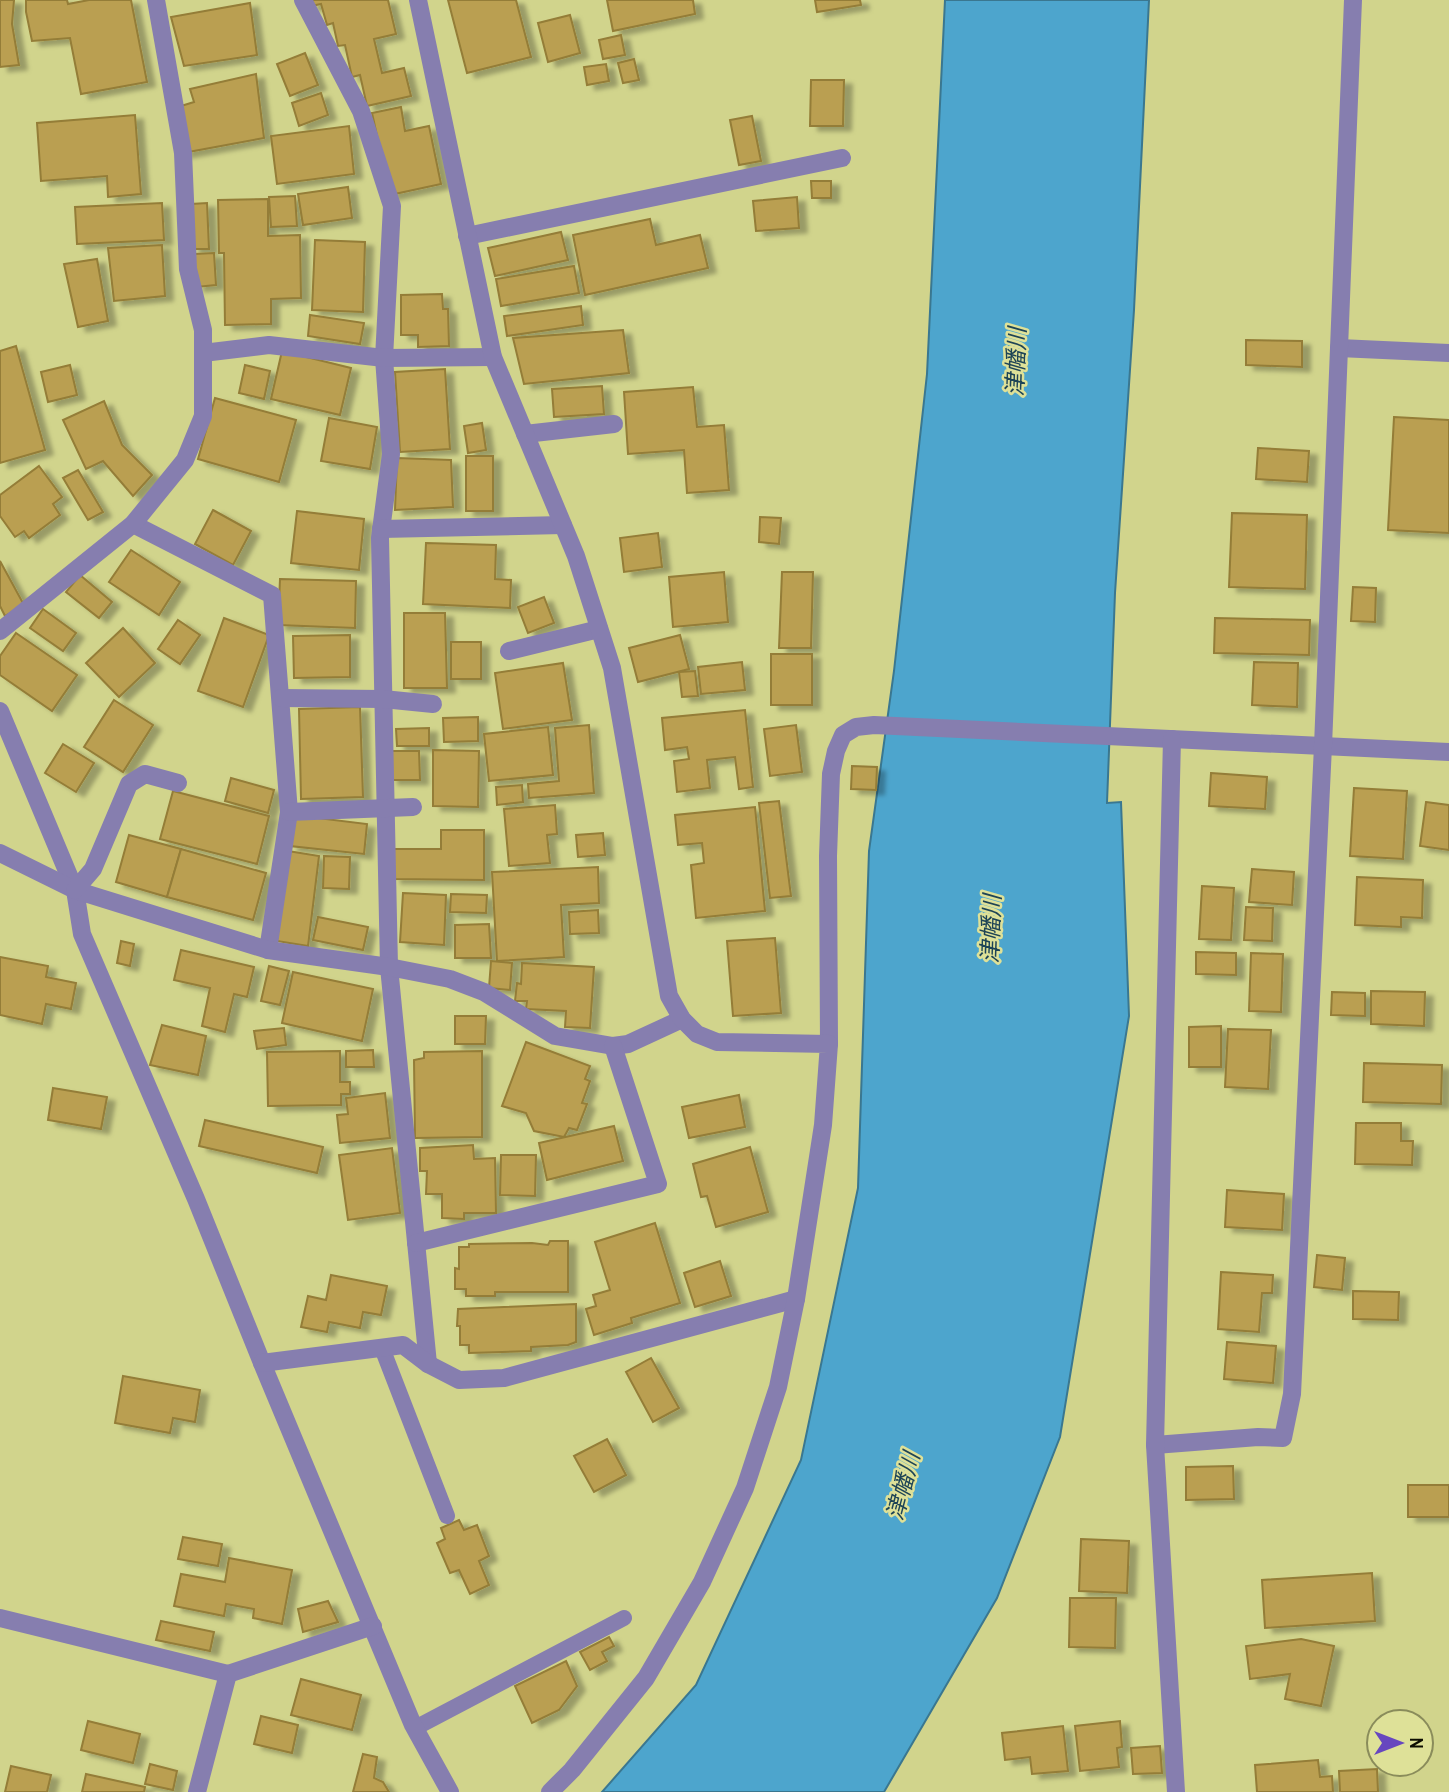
<svg xmlns="http://www.w3.org/2000/svg" width="1449" height="1792" font-family="'Archivo Narrow','Noto Sans JP',sans-serif">
<style>
.water{fill:#4da5cd;stroke:#3a7790;stroke-width:2}
.building{fill:#ba9f51;stroke:#947d37;stroke-width:2;filter:url(#shadow)}
.lines{fill:none;stroke-linecap:round;stroke-linejoin:round}
.service{stroke:#867eaf;stroke-width:16}
.minor{stroke:#867eaf;stroke-width:18}
.tertiary{stroke:#867eaf;stroke-width:18}
.labels{text-anchor:middle;stroke-width:5;stroke-linejoin:round;paint-order:stroke}
.water-label{font-size:23px;font-style:italic;fill:#1e4456;stroke:#dee198}
</style>
<defs>
<filter id="shadow"><feDropShadow dx="8" dy="4.5" stdDeviation="2" flood-color="#0004"/></filter>
</defs>
<rect width="100%" height="100%" fill="#d1d48c"/>
<polygon class="water" points="945,0 1149,0 1134,310 1115,593 1107,803 1121,802 1129,1016 1060,1437 997,1598 884,1792 602,1792 696,1685 801,1460 858,1188 869,851 894,671 927,374"/>
<g class="building">
<polygon points="0,0 14,0 12,24 19,65 0,67"/>
<polygon points="26,0 67,0 68,4 89,0 131,0 147,82 81,94 70,38 32,41 26,12"/>
<polygon points="310,0 388,0 396,34 374,39 382,73 404,68 411,96 367,106 360,75 352,77 345,45 338,46 333,23 327,25 321,4 311,6"/>
<polygon points="448,0 516,0 531,57 467,73"/>
<polygon points="607,0 693,0 695,14 613,31"/>
<polygon points="815,0 860,0 861,5 817,12"/>
<polygon points="250,3 257,55 184,66 171,17"/>
<polygon points="570,15 580,53 548,62 538,23"/>
<polygon points="621,35 625,55 603,59 599,40"/>
<polygon points="305,53 318,85 290,96 277,64"/>
<polygon points="634,59 639,80 623,83 618,63"/>
<polygon points="606,64 609,81 587,85 584,67"/>
<polygon points="256,74 264,138 183,153 181,106 194,102 190,89"/>
<polygon points="811,80 844,80 843,126 810,126"/>
<polygon points="321,93 328,115 299,126 292,103"/>
<polygon points="401,107 405,131 429,126 441,184 390,195 372,113"/>
<polygon points="135,115 141,194 108,197 107,176 41,181 37,123"/>
<polygon points="752,116 761,161 739,165 730,120"/>
<polygon points="349,126 354,174 277,184 271,136"/>
<polygon points="811,181 831,181 831,198 812,198"/>
<polygon points="348,187 352,218 303,225 298,194"/>
<polygon points="295,196 297,226 271,227 269,197"/>
<polygon points="797,197 799,228 756,231 753,201"/>
<polygon points="268,199 268,236 300,235 301,298 271,299 271,324 225,325 224,253 219,253 218,200"/>
<polygon points="162,203 164,240 77,244 75,207"/>
<polygon points="207,203 209,249 192,249 191,204"/>
<polygon points="650,219 656,245 700,235 708,268 585,295 573,235"/>
<polygon points="561,232 568,260 495,276 488,248"/>
<polygon points="315,240 365,242 363,312 312,310"/>
<polygon points="162,245 165,296 114,301 108,248"/>
<polygon points="214,253 216,285 196,287 194,254"/>
<polygon points="97,259 108,321 78,327 64,264"/>
<polygon points="574,266 579,293 501,306 496,279"/>
<polygon points="442,294 443,309 448,309 449,346 418,347 418,335 401,335 401,295"/>
<polygon points="581,306 583,325 507,336 504,316"/>
<polygon points="310,315 364,323 360,344 308,336"/>
<polygon points="623,330 629,373 524,384 513,338"/>
<polygon points="1246,340 1302,341 1302,367 1246,365"/>
<polygon points="16,346 45,450 0,463 0,351"/>
<polygon points="282,351 351,368 340,415 271,399"/>
<polygon points="70,365 77,395 48,402 41,372"/>
<polygon points="245,365 270,371 264,399 239,393"/>
<polygon points="445,369 450,449 400,452 395,372"/>
<polygon points="602,386 604,414 554,417 552,389"/>
<polygon points="693,387 697,427 724,425 729,490 687,493 684,450 628,454 624,392"/>
<polygon points="215,398 296,420 279,482 198,459"/>
<polygon points="104,401 122,445 152,475 133,496 103,461 86,469 63,420"/>
<polygon points="1394,417 1449,420 1449,533 1388,530"/>
<polygon points="329,418 377,427 370,469 321,461"/>
<polygon points="482,423 486,450 468,453 464,426"/>
<polygon points="1258,448 1309,451 1307,482 1256,479"/>
<rect x="466" y="456" width="27" height="55"/>
<polygon points="397,458 451,460 453,507 395,510"/>
<polygon points="39,466 62,497 53,504 60,515 29,538 24,531 15,537 0,516 0,495"/>
<polygon points="78,470 103,512 88,520 63,478"/>
<polygon points="213,510 251,531 233,565 195,544"/>
<polygon points="297,511 364,519 359,570 291,563"/>
<polygon points="1232,513 1307,515 1305,589 1229,587"/>
<polygon points="760,517 781,518 779,544 759,542"/>
<polygon points="658,533 662,567 624,572 620,538"/>
<polygon points="426,543 496,545 495,579 511,580 510,608 423,604"/>
<polygon points="131,550 180,582 159,615 109,582"/>
<polygon points="0,561 24,605 5,616 0,606"/>
<polygon points="724,572 728,622 673,627 669,577"/>
<polygon points="782,572 813,572 811,648 779,648"/>
<polygon points="80,575 112,602 99,618 66,592"/>
<polygon points="280,579 356,581 355,628 278,625"/>
<polygon points="1353,587 1376,588 1375,622 1351,621"/>
<polygon points="544,597 554,623 528,633 518,607"/>
<polygon points="43,609 76,633 63,651 30,628"/>
<polygon points="404,613 445,613 447,688 404,688"/>
<polygon points="224,618 269,635 243,707 198,691"/>
<polygon points="1215,618 1310,620 1309,655 1214,653"/>
<polygon points="178,620 200,635 180,664 158,649"/>
<polygon points="123,628 155,663 119,697 86,663"/>
<polygon points="16,633 77,675 52,711 0,675 0,656"/>
<polygon points="350,635 350,677 294,678 293,636"/>
<polygon points="680,635 689,669 638,682 629,648"/>
<rect x="451" y="642" width="30" height="37"/>
<rect x="771" y="654" width="41" height="51"/>
<polygon points="742,662 745,690 701,694 698,667"/>
<polygon points="1254,662 1298,663 1297,707 1252,705"/>
<polygon points="563,663 572,720 503,729 495,673"/>
<polygon points="695,671 698,696 682,697 679,672"/>
<polygon points="114,700 153,725 123,772 84,747"/>
<polygon points="360,707 363,797 301,799 299,709"/>
<polygon points="745,710 753,787 739,789 735,757 707,760 710,788 677,792 674,761 689,759 687,747 665,750 662,718"/>
<polygon points="478,717 478,741 444,742 443,718"/>
<polygon points="589,725 594,793 529,798 528,784 559,781 555,728"/>
<polygon points="796,725 802,772 770,776 764,729"/>
<polygon points="548,727 553,775 489,781 484,734"/>
<polygon points="429,728 429,746 397,746 396,729"/>
<polygon points="63,744 94,763 76,792 45,773"/>
<polygon points="433,750 479,751 478,807 433,806"/>
<polygon points="390,751 419,751 420,780 390,780"/>
<polygon points="852,766 877,767 876,790 851,789"/>
<polygon points="1211,773 1267,777 1265,809 1209,806"/>
<polygon points="231,778 274,790 268,813 225,801"/>
<polygon points="522,785 523,802 497,805 496,787"/>
<polygon points="1354,788 1407,791 1403,859 1350,856"/>
<polygon points="173,791 269,816 257,864 160,839"/>
<polygon points="779,801 791,896 770,898 759,803"/>
<polygon points="1426,802 1449,805 1449,850 1420,846"/>
<polygon points="555,805 557,834 547,835 550,863 509,866 504,809"/>
<polygon points="755,807 765,911 696,918 691,865 704,863 702,843 678,845 675,815"/>
<polygon points="293,815 367,824 364,854 290,846"/>
<polygon points="441,830 484,830 484,880 393,879 393,849 441,849"/>
<polygon points="603,833 605,855 578,857 576,835"/>
<polygon points="129,835 181,849 167,897 116,882"/>
<polygon points="181,849 266,873 253,920 167,897"/>
<polygon points="288,851 319,856 308,946 277,941"/>
<polygon points="324,856 350,857 349,889 323,888"/>
<polygon points="598,867 599,903 561,905 564,957 497,961 492,872"/>
<polygon points="1252,869 1294,872 1292,905 1249,902"/>
<polygon points="1357,877 1423,880 1422,918 1401,917 1401,927 1355,925"/>
<polygon points="1202,886 1234,888 1231,940 1199,939"/>
<polygon points="403,893 446,895 444,945 400,942"/>
<polygon points="451,894 487,895 486,913 450,912"/>
<polygon points="1246,907 1273,908 1272,941 1244,940"/>
<polygon points="598,910 599,933 570,934 569,912"/>
<polygon points="318,917 368,927 363,950 313,940"/>
<polygon points="489,924 491,958 455,958 455,925"/>
<polygon points="775,938 781,1013 733,1016 727,941"/>
<polygon points="121,941 134,944 130,966 117,963"/>
<polygon points="181,950 254,967 247,997 234,994 225,1032 202,1026 210,988 174,980"/>
<polygon points="1196,952 1236,953 1236,975 1196,974"/>
<polygon points="1251,953 1283,954 1281,1012 1249,1011"/>
<polygon points="0,957 48,966 46,977 76,983 71,1009 46,1004 42,1024 0,1015"/>
<polygon points="491,961 512,963 510,990 489,988"/>
<polygon points="522,963 594,967 590,1028 565,1027 566,1011 526,1009 527,1001 515,1001 517,983 521,984"/>
<polygon points="269,966 289,971 280,1005 261,1001"/>
<polygon points="293,972 373,989 362,1041 282,1023"/>
<polygon points="1371,991 1425,992 1424,1026 1371,1024"/>
<polygon points="1332,992 1365,993 1365,1016 1331,1015"/>
<polygon points="455,1016 486,1016 485,1044 455,1044"/>
<polygon points="162,1025 206,1036 198,1075 150,1065"/>
<polygon points="1221,1026 1221,1067 1189,1067 1189,1027"/>
<polygon points="284,1028 286,1045 257,1049 254,1031"/>
<polygon points="1228,1029 1271,1030 1268,1089 1225,1087"/>
<polygon points="526,1042 590,1066 585,1079 590,1081 582,1103 587,1104 577,1130 569,1128 564,1137 534,1131 526,1113 502,1106"/>
<polygon points="373,1050 374,1067 346,1067 346,1051"/>
<polygon points="340,1051 340,1082 350,1082 350,1094 341,1094 341,1105 268,1106 267,1052"/>
<polygon points="482,1051 482,1137 415,1138 414,1060 424,1058 424,1052"/>
<polygon points="1364,1063 1442,1065 1441,1104 1363,1102"/>
<polygon points="53,1088 107,1097 101,1129 48,1120"/>
<polygon points="385,1093 390,1138 340,1143 337,1115 348,1114 346,1098"/>
<polygon points="739,1095 745,1127 689,1138 682,1107"/>
<polygon points="205,1120 323,1147 317,1173 199,1146"/>
<polygon points="1356,1123 1401,1123 1401,1141 1413,1141 1412,1165 1355,1164"/>
<polygon points="614,1126 623,1161 547,1180 539,1143"/>
<polygon points="473,1145 474,1159 495,1158 496,1213 464,1213 464,1219 442,1218 442,1194 426,1194 427,1171 420,1171 420,1148"/>
<polygon points="750,1147 768,1212 716,1227 707,1196 701,1197 693,1164"/>
<polygon points="392,1148 400,1213 348,1220 339,1155"/>
<polygon points="501,1155 536,1155 535,1196 500,1195"/>
<polygon points="1227,1190 1284,1194 1282,1230 1225,1227"/>
<polygon points="655,1223 680,1303 631,1318 632,1323 594,1335 586,1309 596,1306 593,1295 610,1290 595,1242"/>
<polygon points="550,1241 568,1241 568,1292 495,1292 495,1296 466,1296 466,1289 455,1289 455,1268 459,1269 459,1247 469,1247 469,1244 532,1243 548,1245"/>
<polygon points="1317,1255 1345,1258 1342,1290 1314,1287"/>
<polygon points="720,1261 731,1296 695,1307 684,1273"/>
<polygon points="1221,1272 1273,1275 1272,1293 1262,1293 1259,1332 1218,1329"/>
<polygon points="331,1275 387,1286 381,1315 363,1312 360,1328 329,1322 327,1332 301,1327 308,1296 326,1300"/>
<polygon points="1353,1291 1399,1292 1398,1320 1353,1319"/>
<polygon points="576,1304 576,1342 568,1345 531,1347 531,1351 469,1353 469,1345 460,1345 460,1326 457,1326 458,1309"/>
<polygon points="1227,1342 1276,1346 1273,1383 1224,1379"/>
<polygon points="651,1358 679,1408 653,1422 626,1372"/>
<polygon points="123,1376 200,1390 195,1422 173,1418 170,1433 115,1423"/>
<polygon points="607,1439 626,1475 594,1492 574,1456"/>
<polygon points="1233,1466 1234,1499 1186,1500 1186,1467"/>
<rect x="1408" y="1485" width="41" height="32"/>
<polygon points="459,1520 464,1530 477,1525 489,1556 479,1561 489,1585 470,1594 459,1570 450,1573 437,1543 445,1539 441,1528"/>
<polygon points="183,1537 222,1544 218,1566 178,1559"/>
<polygon points="1081,1539 1129,1541 1127,1593 1079,1591"/>
<polygon points="229,1558 292,1570 282,1624 253,1618 254,1609 226,1604 224,1616 174,1606 181,1574 225,1582"/>
<polygon points="1372,1573 1375,1621 1265,1628 1262,1580"/>
<polygon points="1070,1598 1116,1598 1115,1648 1069,1647"/>
<polygon points="328,1601 338,1622 303,1632 298,1609"/>
<polygon points="161,1621 214,1632 210,1651 156,1640"/>
<polygon points="609,1637 614,1646 602,1652 607,1661 590,1670 580,1652"/>
<polygon points="1301,1639 1334,1646 1321,1706 1285,1699 1290,1674 1250,1679 1246,1646"/>
<polygon points="566,1661 577,1686 559,1710 532,1723 515,1686"/>
<polygon points="301,1679 361,1695 352,1730 291,1715"/>
<polygon points="261,1716 298,1725 292,1753 254,1744"/>
<polygon points="88,1721 140,1734 133,1763 81,1750"/>
<polygon points="1120,1721 1122,1747 1117,1748 1119,1767 1080,1771 1075,1726"/>
<polygon points="1063,1726 1068,1771 1032,1774 1030,1757 1005,1760 1002,1733"/>
<polygon points="1160,1746 1162,1773 1133,1774 1131,1748"/>
<polygon points="363,1754 377,1757 374,1778 383,1782 389,1792 353,1792"/>
<polygon points="1318,1760 1320,1777 1332,1776 1333,1792 1257,1792 1255,1765"/>
<polygon points="150,1764 177,1771 173,1790 145,1784"/>
<polygon points="11,1766 51,1775 47,1792 5,1792"/>
<polygon points="1377,1769 1378,1792 1340,1792 1339,1771"/>
<polygon points="86,1774 145,1787 144,1792 82,1792"/>
</g>
<g class="lines">
<g class="service">
<polyline points="382,1348 447,1516"/>
<polyline points="415,1728 624,1618"/>
</g>
<g class="minor">
<polyline points="303,0 361,111 392,206 384,358 391,454 380,538 389,967 428,1364"/>
<polyline points="467,236 842,158"/>
<polyline points="1339,348 1449,353"/>
<polyline points="203,353 269,345 384,358 493,357"/>
<polyline points="525,434 614,424"/>
<polyline points="133,524 272,595 289,812 268,950"/>
<polyline points="381,529 563,525"/>
<polyline points="0,631 133,524 185,460 203,416 203,330 188,269 183,153 156,0"/>
<polyline points="509,651 599,629"/>
<polyline points="281,698 383,699 433,704"/>
<polyline points="0,711 75,890 82,934 196,1199 262,1363 413,1725 450,1792"/>
<polyline points="289,812 413,807"/>
<polyline points="0,853 75,890 268,950 389,967 450,979 484,992 555,1036 613,1046 628,1044 682,1019"/>
<polyline points="75,890 93,869 129,784 145,774 178,783"/>
<polyline points="829,1044 828,856 831,774 836,751 843,735 856,727 874,725 1449,752"/>
<polyline points="416,1243 658,1184 613,1046"/>
<polyline points="262,1363 403,1345 428,1364 459,1380 504,1378 796,1299"/>
<polyline points="1155,1445 1258,1437 1283,1438 1292,1394 1323,746 1353,0"/>
<polyline points="0,1618 228,1674"/>
<polyline points="197,1792 228,1674 373,1626"/>
</g>
<g class="tertiary">
<polyline points="418,0 493,357 576,556 612,668 669,996 682,1019 697,1034 717,1042 829,1044 823,1125 796,1299 778,1387 745,1488 702,1582 646,1678 572,1770 550,1792"/>
<polyline points="1172,739 1155,1445 1176,1792"/>
</g>
</g>
<g class="labels">
<g class="water-label">
<text transform="translate(1016 362) rotate(-88)" y="8">津幡川</text>
<text transform="translate(991 929) rotate(-88)" y="8">津幡川</text>
<text transform="translate(903 1486) rotate(-75)" y="8">津幡川</text>
</g>
</g>
<g transform="translate(1400 1743) rotate(90)"><circle r="33" fill="#dee198" stroke="#8a8c5b" stroke-width="2"/>
<path d="M0-5L12 26L0 18L-12 26Z" fill="#6747bf"/>
<text y="-10" font-size="19" font-weight="bold" text-anchor="middle" fill="#0d0d00">N</text>
</g>
</svg>
